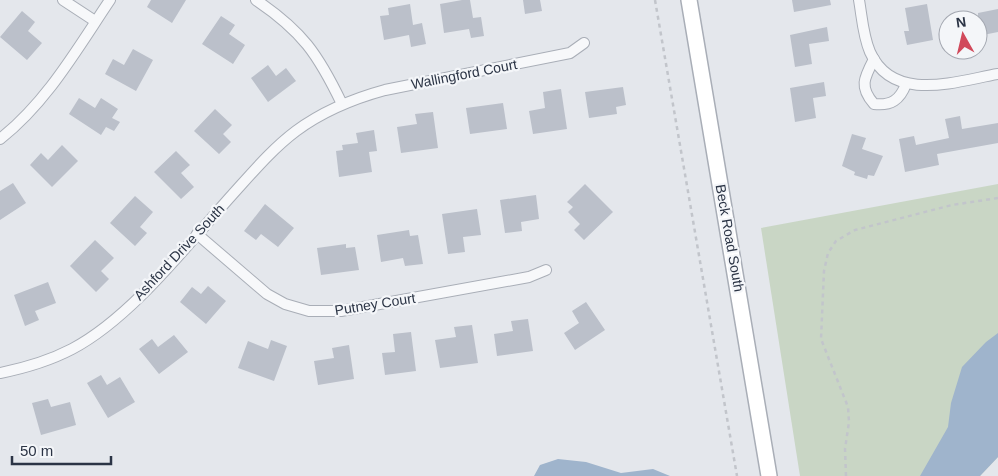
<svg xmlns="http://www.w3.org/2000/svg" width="998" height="476" font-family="Helvetica,sans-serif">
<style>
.green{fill:#c9d6c5}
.water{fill:#9fb4cc}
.building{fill:#bbc0ca}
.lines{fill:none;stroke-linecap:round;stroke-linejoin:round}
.minor-casing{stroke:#a9aeb7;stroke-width:12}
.secondary-casing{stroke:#a9aeb7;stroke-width:18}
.path{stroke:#c2c5cb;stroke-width:2.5;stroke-dasharray:4 4;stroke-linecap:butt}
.minor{stroke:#f7f8fa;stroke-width:10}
.secondary{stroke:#fff;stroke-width:15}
.labels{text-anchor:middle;stroke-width:4.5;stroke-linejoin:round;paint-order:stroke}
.street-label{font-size:14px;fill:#2b3445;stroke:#f4f6f9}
</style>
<rect width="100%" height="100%" fill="#e4e7ec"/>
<polygon class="green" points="998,184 998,457 980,476 800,476 761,228"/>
<g class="water">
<polygon points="998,333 998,457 980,476 920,476 948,427 951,403 962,367 986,342"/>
<polygon points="558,459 586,462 621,473 653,469 670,476 534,476 540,465"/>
</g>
<g class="building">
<polygon points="151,0 186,0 172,23 147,7"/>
<polygon points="462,0 470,0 473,18 481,17 484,36 471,38 469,29 444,33 440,4"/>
<polygon points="523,0 540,0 542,11 525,14"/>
<polygon points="792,0 830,0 831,5 794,12"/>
<polygon points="410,4 413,25 422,23 426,44 411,47 409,35 384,40 380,16 389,15 388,8"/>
<polygon points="927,4 933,40 907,45 904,31 909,31 905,8"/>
<polygon points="998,9 998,32 978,36 978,13"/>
<polygon points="22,11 35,22 28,31 42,43 27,60 0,37"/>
<polygon points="221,16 235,25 229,34 245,45 233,64 202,44"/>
<polygon points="827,27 829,41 809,44 812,64 795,67 790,35"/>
<polygon points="133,49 153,60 136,91 105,74 113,59 124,65"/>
<polygon points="268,65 276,76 286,68 296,81 268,102 251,78"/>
<polygon points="824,82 826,96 813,98 816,118 795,122 790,88"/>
<polygon points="623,87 626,105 616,107 617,114 589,118 585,92"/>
<polygon points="561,89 567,129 533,134 529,111 545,108 543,92"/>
<polygon points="79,98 95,108 101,98 118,109 112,118 120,122 114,131 106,127 101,135 69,114"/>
<polygon points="503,103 507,129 470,134 466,108"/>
<polygon points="215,109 232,125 223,134 231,142 219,154 194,131"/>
<polygon points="433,112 438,148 401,153 397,127 417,124 415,114"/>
<polygon points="960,116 962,129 998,123 998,143 937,154 939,165 905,172 899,139 914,136 916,145 949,138 945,119"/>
<polygon points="374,130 377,151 369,152 372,172 339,177 336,151 343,150 342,145 358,143 356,133"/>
<polygon points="852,134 866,138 862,149 883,156 874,176 868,175 867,179 854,175 855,172 842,166"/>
<polygon points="62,145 78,161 52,187 30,165 41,153 48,160"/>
<polygon points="176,151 190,165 181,173 194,187 181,199 154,172"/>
<polygon points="13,183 26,203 0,220 0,191"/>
<polygon points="585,184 613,212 584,240 574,230 580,224 568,212 573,207 567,202"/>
<polygon points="536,195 539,219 521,222 522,231 505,233 500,200"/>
<polygon points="135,196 153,212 140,227 147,233 135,246 110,223"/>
<polygon points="265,204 294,228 278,247 261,234 256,240 244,231"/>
<polygon points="477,209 481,235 463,237 465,252 448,254 442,214"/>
<polygon points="409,230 410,236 418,235 423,264 405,266 403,258 381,262 377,235"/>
<polygon points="95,240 114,258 101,271 109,279 96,292 70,266"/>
<polygon points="346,244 346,248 355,247 359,270 321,275 317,248"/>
<polygon points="48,282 56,303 35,311 39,320 25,326 14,295"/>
<polygon points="208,286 226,301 206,324 180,302 192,287 201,294"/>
<polygon points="586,302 605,330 575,350 564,333 579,323 572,311"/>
<polygon points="528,319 533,351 497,356 494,334 513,331 511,321"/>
<polygon points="472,325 478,363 440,368 435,340 456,337 454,327"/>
<polygon points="411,332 416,371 385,375 382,353 395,352 393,334"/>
<polygon points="174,335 188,352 159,374 139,349 152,339 158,347"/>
<polygon points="271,340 287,346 274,381 238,368 248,341 268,349"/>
<polygon points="349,345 354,379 318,385 314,361 334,358 332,348"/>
<polygon points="101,375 107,385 120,377 135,402 108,418 87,383"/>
<polygon points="48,399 51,407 70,402 76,425 41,435 32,403"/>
</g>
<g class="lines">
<defs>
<g id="minor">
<polyline points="63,0 95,21"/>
<path d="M256,0C302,31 318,54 342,104"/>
<path d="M859,0C862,17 863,36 870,52C893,104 957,81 998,74"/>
<path d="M874,59C864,78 859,87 874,104C891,106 900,100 906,84"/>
<path d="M0,139C47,102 77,49 110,0"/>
<polyline points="197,234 267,294 285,304 309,311 341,311 529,277 546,270"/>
<path d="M0,373C25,368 49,361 72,349C131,318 187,245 232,195C252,173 272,149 296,131C323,111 352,99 385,90L570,53L584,43"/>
</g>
<polyline id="secondary" points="689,0 769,476"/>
</defs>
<use href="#minor" class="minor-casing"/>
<use href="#secondary" class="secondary-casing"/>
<g class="path">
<polyline points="655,0 737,476"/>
<polyline points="846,476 845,449 849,422 848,407 821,339 824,271 828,253 836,241 855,230 952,205 998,198"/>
</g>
<use href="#minor" class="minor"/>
<use href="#secondary" class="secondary"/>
</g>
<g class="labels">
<g class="street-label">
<text transform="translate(464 74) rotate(-11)" y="5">Wallingford Court</text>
<text transform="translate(730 238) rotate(80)" y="5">Beck Road South</text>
<text transform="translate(179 252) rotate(-47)" y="5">Ashford Drive South</text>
<text transform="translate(375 304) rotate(-9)" y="5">Putney Court</text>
</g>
</g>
<g transform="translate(963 35) rotate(352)"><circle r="24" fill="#f4f6f9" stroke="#a4a8b1"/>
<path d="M0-4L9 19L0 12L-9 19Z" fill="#d1495b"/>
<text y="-8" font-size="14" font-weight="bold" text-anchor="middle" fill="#2b3445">N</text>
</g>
<path d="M12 456v8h99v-8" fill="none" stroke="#2b3445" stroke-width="2.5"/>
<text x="20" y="456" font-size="15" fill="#2b3445" stroke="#f4f6f9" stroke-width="4" paint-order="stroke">50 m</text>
</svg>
